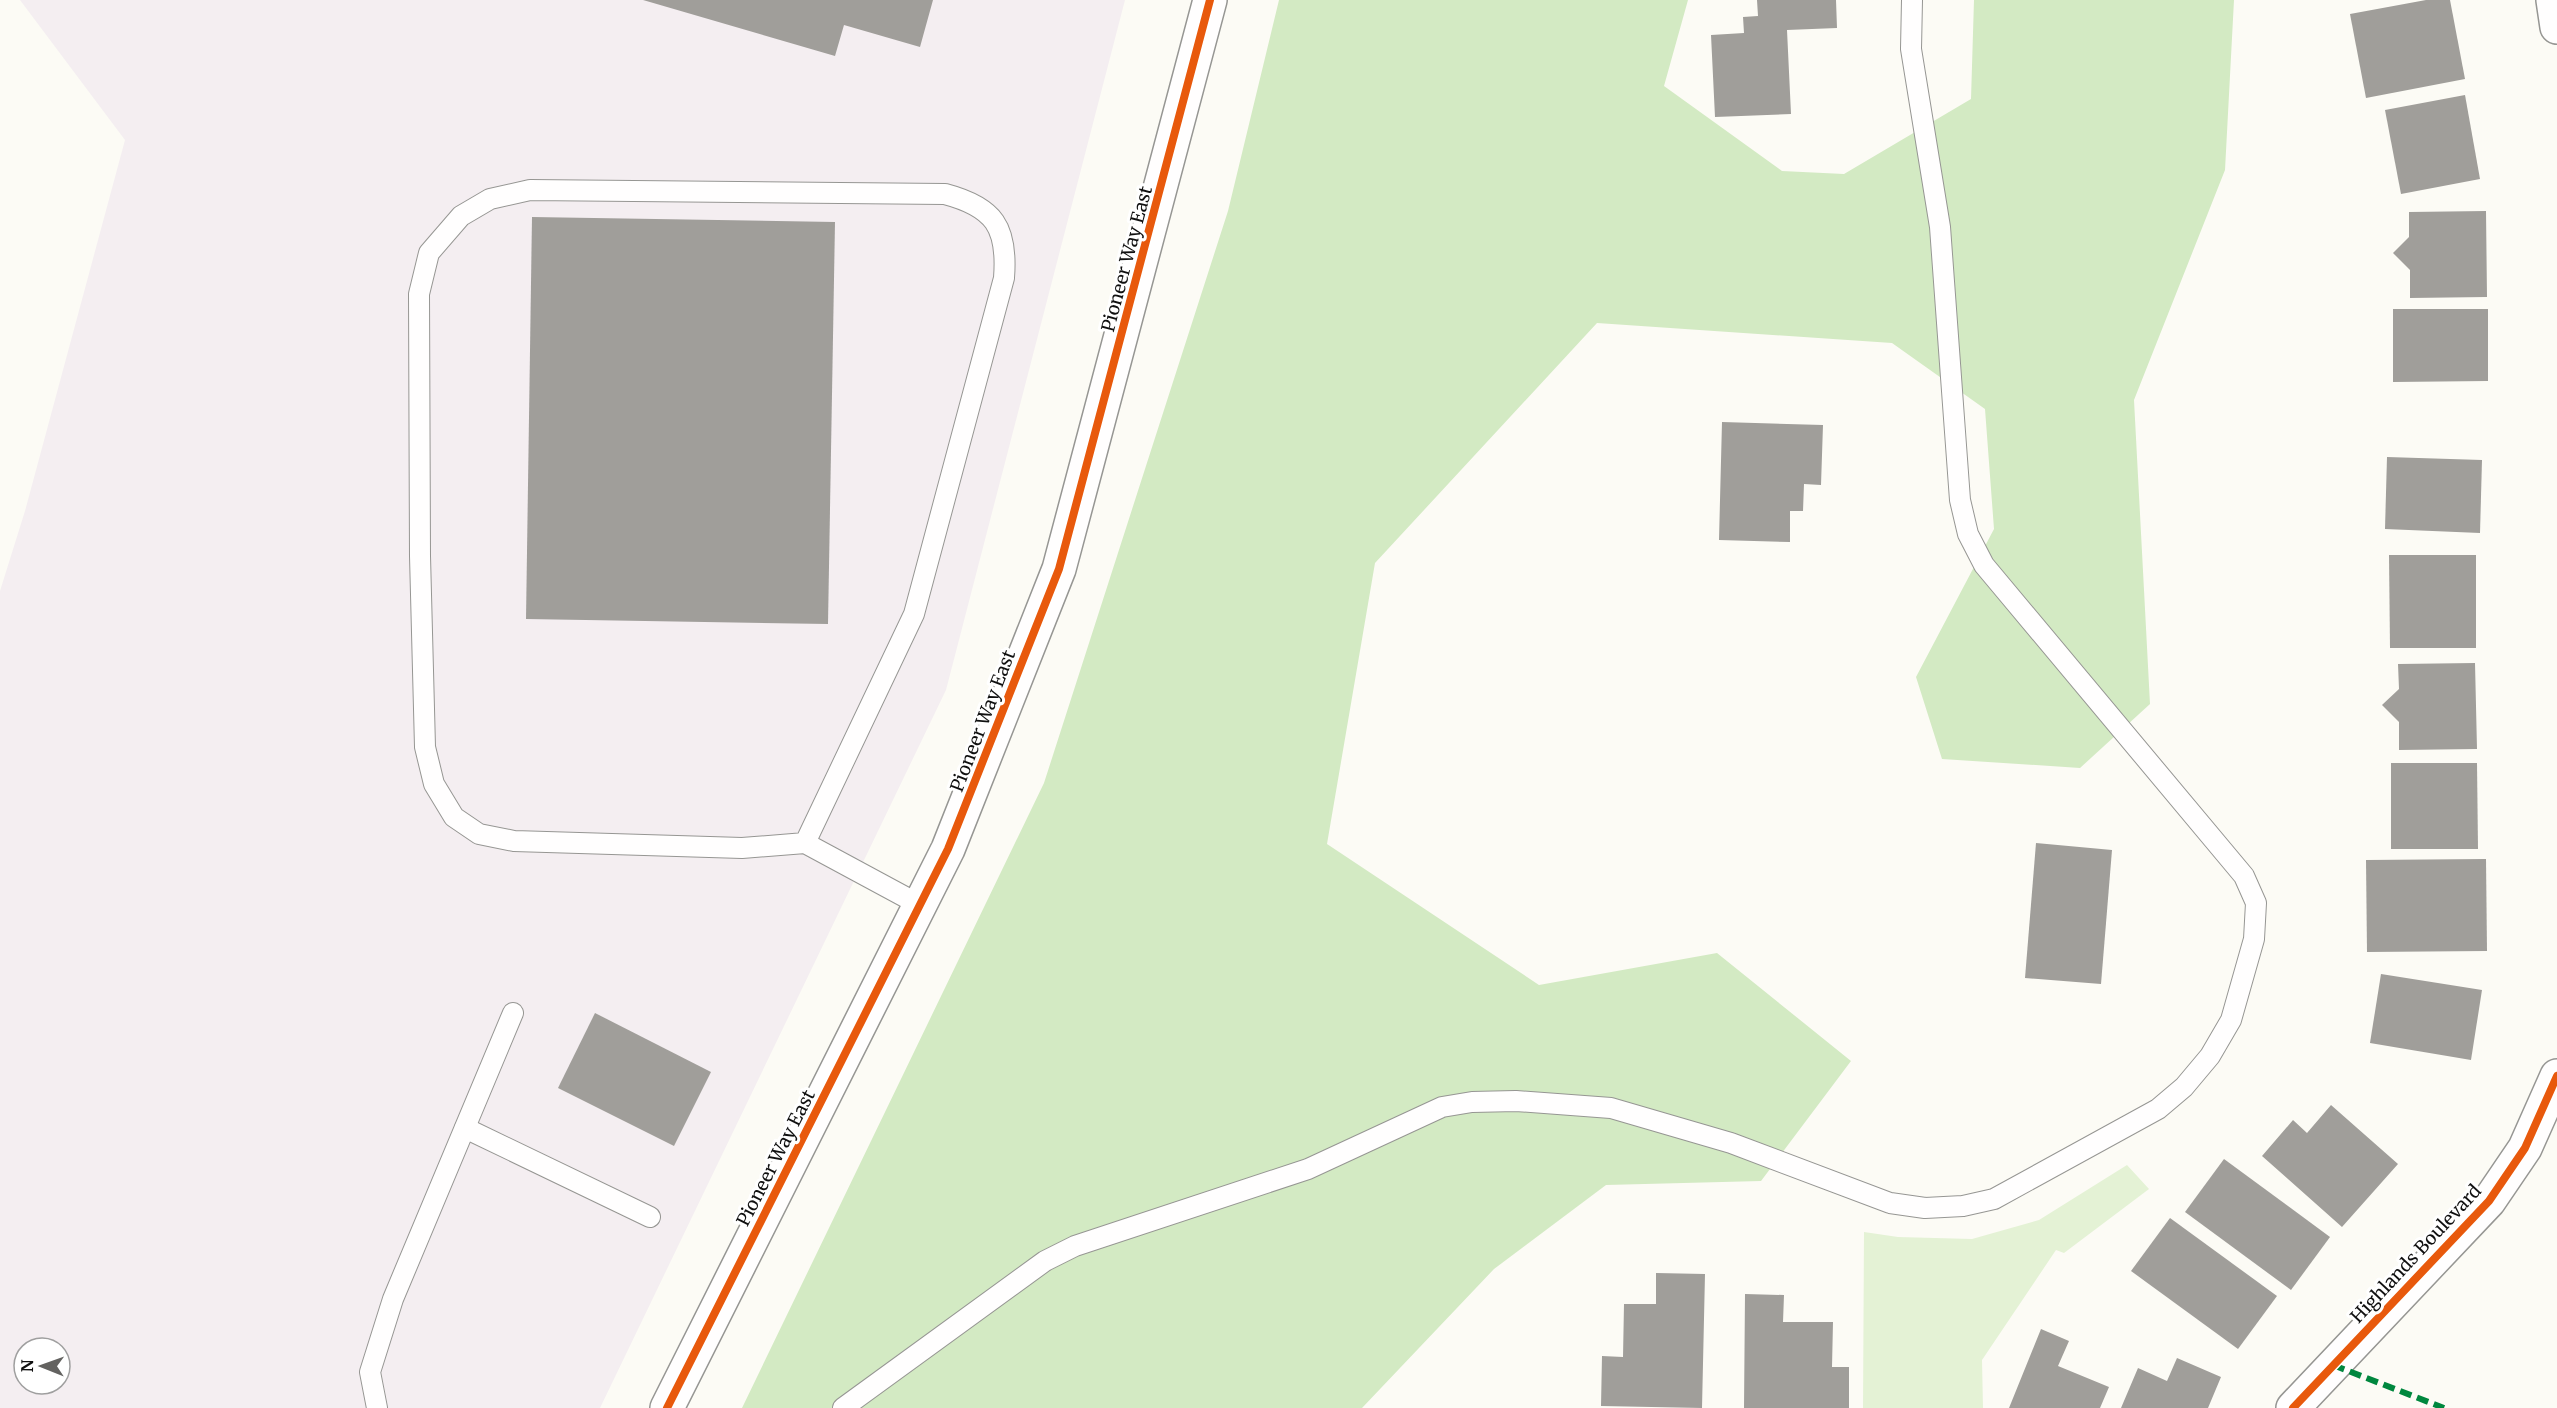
<svg xmlns="http://www.w3.org/2000/svg" width="2557" height="1408" font-family="Merriweather,serif">
<style>
.industrial{fill:#f4eef1;fill-rule:evenodd}
.green{fill:#e4f2d5}
.forest{fill:#d3eac3}
.building{fill:#a09e9a}
.lines{fill:none;stroke-linecap:round;stroke-linejoin:round}
.service-casing{stroke:#969693;stroke-width:22}
.minor-casing{stroke:#969693;stroke-width:36}
.tertiary-casing{stroke:#969693;stroke-width:36}
.service{stroke:#fffefe;stroke-width:20}
.minor{stroke:#fffefe;stroke-width:33}
.tertiary{stroke:#fffefe;stroke-width:33}
.quiet{stroke:#00873e;stroke-width:6;stroke-dasharray:12 6;stroke-linecap:butt}
.cycleway-casing{stroke:#fff;stroke-width:11}
.cycleway{stroke:#e8590c;stroke-width:8}
.labels{text-anchor:middle;stroke-width:6;stroke-linejoin:round;paint-order:stroke}
.street-label{font-size:18px;fill:#101010;stroke:#fff}
</style>
<rect width="100%" height="100%" fill="#fcfbf5"/>
<path class="industrial" d="M20,0H1125L946,690L600,1408H0V591L25,511L125,140ZM24,1348H60V1384H24Z"/>
<polygon class="green" points="2127,1165 2149,1189 2064,1253 2056,1250 1982,1360 1983,1408 1863,1408 1864,1232 1898,1237 1972,1239 2039,1220"/>
<polygon class="forest" points="1279,0 1688,0 1664,86 1782,171 1844,174 1971,99 1974,0 2234,0 2225,170 2134,400 2150,704 2080,768 1942,759 1916,677 1994,529 1985,409 1892,343 1597,323 1375,563 1327,844 1539,985 1717,953 1851,1061 1761,1181 1606,1185 1494,1269 1362,1408 742,1408 1044,783 1228,211"/>
<g class="building">
<polygon points="643,0 933,0 920,47 844,25 835,56"/>
<polygon points="1757,0 1836,0 1837,28 1787,30 1791,114 1715,117 1711,35 1744,33 1743,17 1758,16"/>
<polygon points="2426,0 2450,0 2465,79 2366,98 2350,14"/>
<polygon points="2465,95 2480,179 2401,194 2385,110"/>
<polygon points="2486,211 2487,297 2410,298 2410,270 2393,253 2409,237 2409,212"/>
<polygon points="532,217 835,222 828,624 526,619"/>
<polygon points="2393,309 2488,309 2488,381 2393,382"/>
<polygon points="1722,422 1823,425 1821,485 1804,484 1803,511 1790,511 1790,542 1719,540"/>
<polygon points="2387,457 2482,460 2480,533 2385,529"/>
<polygon points="2389,555 2476,555 2476,648 2390,648"/>
<polygon points="2475,663 2477,749 2399,750 2399,722 2382,705 2399,689 2398,664"/>
<polygon points="2391,763 2477,763 2478,849 2391,849"/>
<polygon points="2036,843 2112,850 2101,984 2025,978"/>
<polygon points="2486,859 2487,951 2367,952 2366,860"/>
<polygon points="2381,974 2482,990 2471,1060 2370,1043"/>
<polygon points="595,1013 711,1072 674,1146 558,1088"/>
<polygon points="2331,1105 2398,1164 2342,1227 2262,1156 2293,1120 2307,1133"/>
<polygon points="2224,1159 2330,1237 2291,1290 2185,1212"/>
<polygon points="2170,1218 2277,1296 2238,1349 2131,1271"/>
<polygon points="1656,1273 1705,1274 1702,1408 1601,1406 1602,1356 1623,1357 1624,1304 1656,1304"/>
<polygon points="1745,1294 1784,1295 1783,1322 1833,1322 1832,1367 1849,1367 1849,1408 1744,1408"/>
<polygon points="2041,1329 2069,1341 2058,1366 2109,1387 2100,1408 2009,1408"/>
<polygon points="2177,1358 2221,1377 2208,1408 2121,1408 2138,1368 2167,1381"/>
</g>
<g class="lines">
<defs>
<g id="service">
<path d="M805,843L914,614L1004,278C1008,227 994,207 945,194L530,190L490,199L461,216L429,253L419,294L420,556L425,747L434,784L454,817L479,834L514,841L742,848L805,843L920,905"/>
<polyline points="465,1128 650,1217"/>
<polyline points="377,1408 370,1372 393,1299 513,1013"/>
<polyline points="843,1408 1045,1261 1075,1246 1308,1169 1442,1107 1472,1102 1516,1101 1611,1108 1731,1143 1890,1203 1925,1208 1963,1206 1994,1199 2158,1109 2184,1087 2210,1056 2231,1020 2254,939 2256,903 2244,876 1984,565 1968,534 1960,500 1940,227 1911,49 1912,0"/>
</g>
<g id="minor">
<polyline points="2553,0 2557,27"/>
<polyline points="2293,1408 2489,1201 2525,1148 2557,1076"/>
</g>
<polyline id="tertiary" points="667,1408 948,849 1059,569 1210,0"/>
</defs>
<use href="#service" class="service-casing"/>
<use href="#minor" class="minor-casing"/>
<use href="#tertiary" class="tertiary-casing"/>
<use href="#service" class="service"/>
<use href="#minor" class="minor"/>
<use href="#tertiary" class="tertiary"/>
<polyline class="quiet" points="2333,1365 2444,1408"/>
<defs>
<g id="cycleway">
<polyline points="667,1408 948,849 1059,569 1210,0"/>
<polyline points="2293,1408 2489,1201 2525,1148 2557,1076"/>
</g>
</defs>
<use href="#cycleway" class="cycleway-casing"/>
<use href="#cycleway" class="cycleway"/>
</g>
<g class="labels">
<g class="street-label">
<text transform="translate(1127 259) rotate(-75)" y="6">Pioneer Way East</text>
<text transform="translate(983 721) rotate(-69)" y="6">Pioneer Way East</text>
<text transform="translate(776 1158) rotate(-63)" y="6">Pioneer Way East</text>
<text transform="translate(2416 1254) rotate(-47)" y="6">Highlands Boulevard</text>
</g>
</g>
<g transform="translate(42 1366) rotate(271)"><circle r="28" fill="#ffffff" stroke="#9f9f9f" stroke-width="1.5"/>
<path d="M0-4.5L10 22L0 15L-10 22Z" fill="#636260"/>
<text y="-9" font-size="16" font-weight="bold" text-anchor="middle" fill="#101010">N</text>
</g>
</svg>
